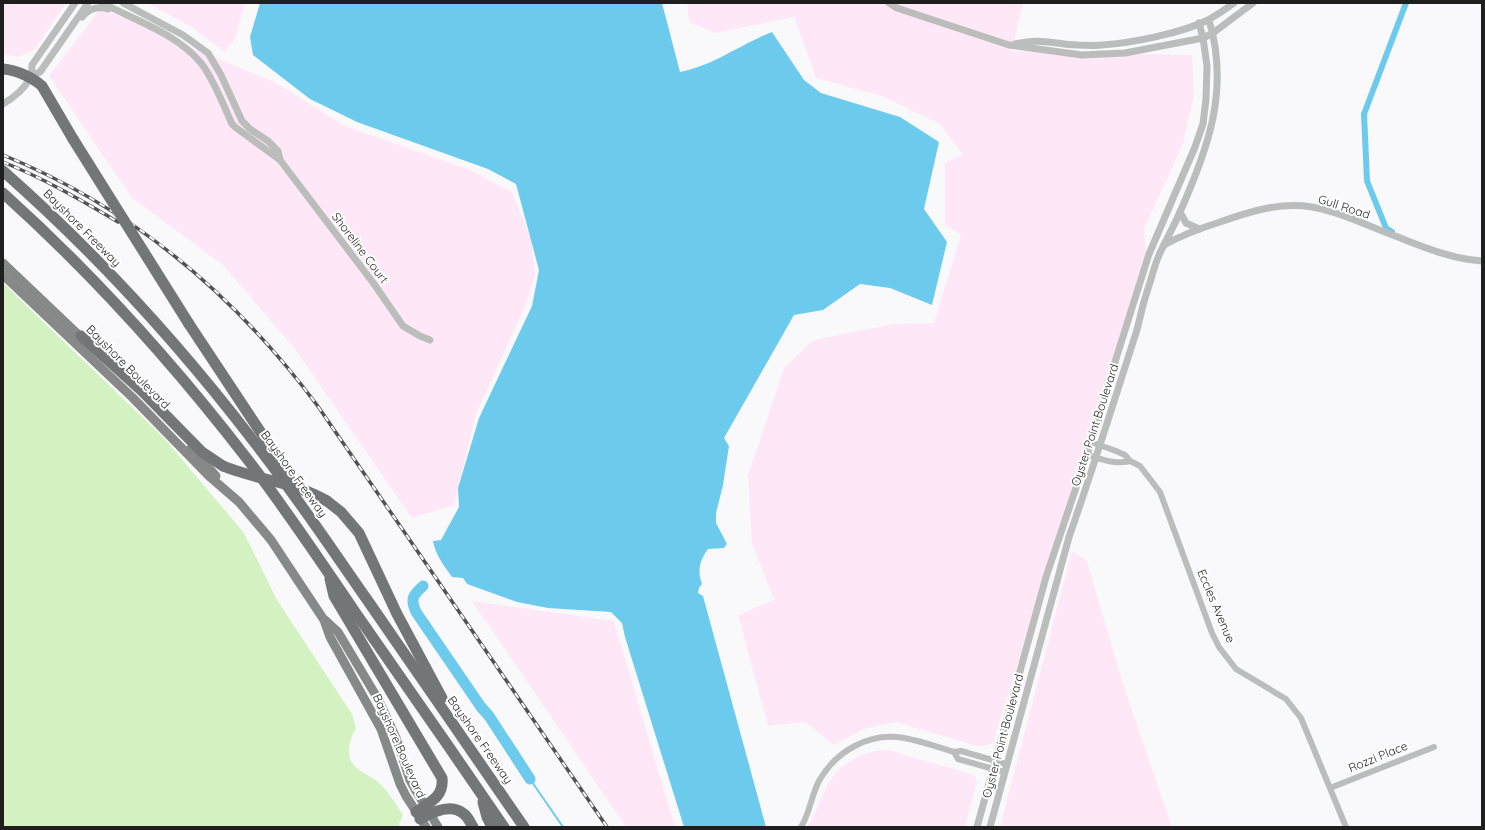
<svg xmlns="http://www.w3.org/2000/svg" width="1485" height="830" font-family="Quicksand,sans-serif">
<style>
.commercial{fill:#fee8f7}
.green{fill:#d4f1c1}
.water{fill:#6ccbed}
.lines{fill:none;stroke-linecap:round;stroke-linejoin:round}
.stream{stroke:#6ccbed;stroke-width:2}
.canal{stroke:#6ccbed;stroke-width:6}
.river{stroke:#6ccbed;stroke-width:11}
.minor{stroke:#bbbcbc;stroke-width:6}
.tertiary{stroke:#bbbcbc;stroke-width:7}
.primary{stroke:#878888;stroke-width:9}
.motorway{stroke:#747576;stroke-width:11}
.rail-casing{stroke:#525254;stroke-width:3.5}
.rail{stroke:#fff;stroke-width:2;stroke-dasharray:6;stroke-linecap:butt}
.motorway-bridge{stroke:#747576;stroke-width:11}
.labels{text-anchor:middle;stroke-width:4;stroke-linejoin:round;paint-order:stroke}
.street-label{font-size:12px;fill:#1f1f20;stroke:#fff}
</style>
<rect width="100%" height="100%" fill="#f9f9fb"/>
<g class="commercial">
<polygon points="3,3 66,3 34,50 18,57 3,54"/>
<polygon points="148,3 245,3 235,39 224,52 193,28"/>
<polygon points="687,3 1023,3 1012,51 1192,55 1194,96 1183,144 1144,229 1146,252 993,743 980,747 896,722 864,729 834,745 805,722 768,726 738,615 774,600 752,543 748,475 784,368 813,340 894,324 934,323 961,235 945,225 945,163 963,155 940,124 882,96 816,78 794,17 715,33 689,22"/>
<polygon points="101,8 276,83 345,126 470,170 512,192 531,239 535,274 526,304 476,414 454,505 412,518 295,349 223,265 132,198 49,76"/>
<polygon points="1072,551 1085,559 1088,565 1124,687 1172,827 1000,827"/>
<polygon points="472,601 614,621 675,827 626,827"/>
<polygon points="888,750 974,775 977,782 965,827 806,827 811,822 827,785 841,767 859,756 875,751"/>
</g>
<path class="green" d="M3,283L164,438L244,533L277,600L352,714L356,728C348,743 344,759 359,770C366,775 375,778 380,784C389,792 396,805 403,815L399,823L400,827H3Z"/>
<path class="water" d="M260,3H662L680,72C713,66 741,44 772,32L804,80L821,93L900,117L939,142L924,209L947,242L932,305L890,288L860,284L823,310L794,315L724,438L729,446L723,485L716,513V523L727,544L724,548L708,549C700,560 697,570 702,584L699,588L698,593L703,596L766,827H684L625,637L622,623L611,612L548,608L517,602L467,584L463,578L452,577C444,566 435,554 433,541L441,540L459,507L458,488L479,418L532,306L539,270L516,184L488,169L357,122L310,99L253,55L250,37Z"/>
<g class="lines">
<polyline class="stream" points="530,779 563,827"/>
<polyline class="canal" points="1392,232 1386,228 1367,181 1364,114 1406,3"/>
<path class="river" d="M423,586C413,595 410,599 416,612L481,707L489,716L530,779"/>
<g class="minor">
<polyline points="1091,442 1116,451 1125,455 1130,461 1140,466 1160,492 1212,633 1219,647 1236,669 1286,699 1301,718 1346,827"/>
<path d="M1087,455C1102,459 1115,465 1130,461"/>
<polyline points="954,752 958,759 1004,772"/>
<polyline points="1330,788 1434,747"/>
<path d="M801,827C810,813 811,796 819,781C836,751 869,732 904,738C921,741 938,747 954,752L961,751L1006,764"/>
</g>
<g class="tertiary">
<path d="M102,3C135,20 177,34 201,63C213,78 224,106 232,124L235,127L280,160L374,284L403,326L420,336L430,340"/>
<polyline points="123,3 183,35 208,53 221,75 242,121 250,129 268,141 278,151 280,160"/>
<polyline points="889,3 897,8 918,15 1009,45 1082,55 1125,53 1203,38 1213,33 1253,3"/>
<path d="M82,17C89,8 98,6 108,9"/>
<path d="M1012,45C1039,37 1052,44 1078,45C1086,45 1094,46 1102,45C1132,43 1182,33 1208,20C1217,15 1226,9 1234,3"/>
<polyline points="31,76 40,72 88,3"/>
<path d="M3,104C13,98 25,88 30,78C32,74 32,69 32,65L75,3"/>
<polyline points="1180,212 1186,223 1199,229"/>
<path d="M1164,245C1182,235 1201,228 1220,222C1251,211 1280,202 1312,207C1341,212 1368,226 1395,236C1424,247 1451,259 1482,261"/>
<polyline points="977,827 1046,577 1097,425 1109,381 1149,254 1195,147 1203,124 1206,99 1207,66 1203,38 1199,23"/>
<path d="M990,827L1069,537C1093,469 1114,401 1136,333C1140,320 1142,306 1147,292C1151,280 1154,267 1159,255C1166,240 1174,226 1180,212C1208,149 1230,89 1209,20"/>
</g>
<g class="primary">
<polyline points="3,263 85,341"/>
<polyline points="3,275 133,398 209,476 239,502 271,540 324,620 330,637 381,729 400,784 406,796 426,827"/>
<polyline points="191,448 216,476"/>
<polyline points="325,620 338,632 378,699 396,738 410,780 416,791 438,827"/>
</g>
<g class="motorway">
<path d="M3,69C16,70 32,77 42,86L73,139"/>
<path d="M3,171C96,253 180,345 255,443C295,494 331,548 368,601C420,676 472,752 524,827"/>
<path d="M3,193C93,274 174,364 248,460C285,508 319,559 353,609C404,682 454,754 504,827"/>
<polyline points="189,324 281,463 290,480"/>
<polyline points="81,336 142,391 202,452 223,466"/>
<polyline points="327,501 341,512 359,533 397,614 442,698"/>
<path d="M330,579L334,596L442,778C444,797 430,802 416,812"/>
<polyline points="483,802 487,817 492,827"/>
<path d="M420,819C432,812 452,803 464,814C468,817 470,822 473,827"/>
</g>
<defs>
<g id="rail">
<path d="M3,155C133,208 234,294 317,405L607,827"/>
<path d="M3,162C43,178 81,200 118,222"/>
</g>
</defs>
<use href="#rail" class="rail-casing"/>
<use href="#rail" class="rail"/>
<g class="motorway-bridge">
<polyline points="73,139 189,324"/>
<path d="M223,466C257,480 295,482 327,501"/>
</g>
</g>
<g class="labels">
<g class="street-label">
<text transform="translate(1344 207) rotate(18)" y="4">Gull Road</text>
<text transform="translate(82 228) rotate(45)" y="4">Bayshore Freeway</text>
<text transform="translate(360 248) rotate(53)" y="4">Shoreline Court</text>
<text transform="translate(128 367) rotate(45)" y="4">Bayshore Boulevard</text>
<text transform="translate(1095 425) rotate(-72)" y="4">Oyster Point Boulevard</text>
<text transform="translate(294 474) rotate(54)" y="4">Bayshore Freeway</text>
<text transform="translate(1216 606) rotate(67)" y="4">Eccles Avenue</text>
<text transform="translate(1003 736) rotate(-75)" y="4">Oyster Point Boulevard</text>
<text transform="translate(480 740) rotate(55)" y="4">Bayshore Freeway</text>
<text transform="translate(399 746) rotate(66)" y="4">Bayshore Boulevard</text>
<text transform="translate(1378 757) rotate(-22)" y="4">Rozzi Place</text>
</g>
</g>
<rect width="1485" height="830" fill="none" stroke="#1f1f20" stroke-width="8"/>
</svg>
